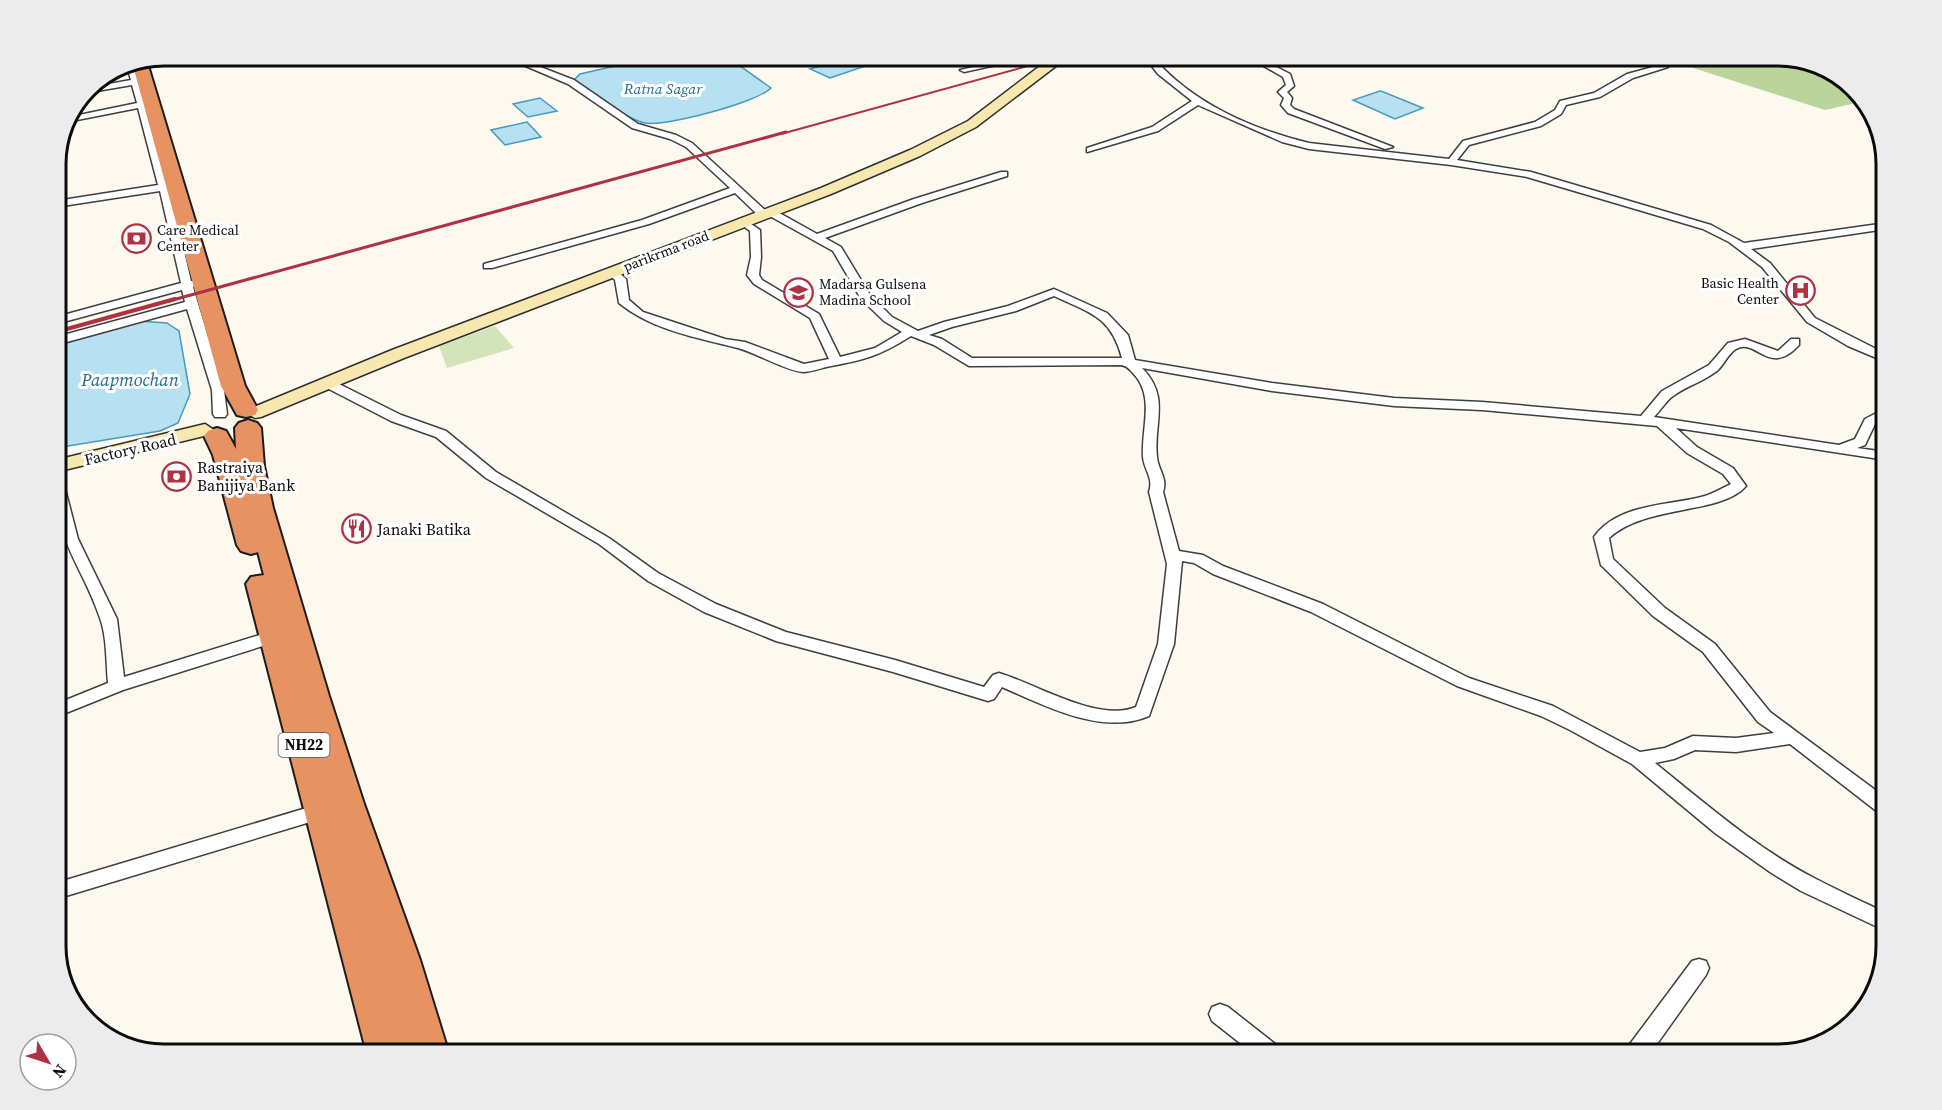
<svg xmlns="http://www.w3.org/2000/svg" width="1942" height="1110" font-family="'Source Serif 4',serif">
<style>
.green{fill:#d4e4ba}
.forest{fill:#bad49b}
.water{fill:#b7e0f0;stroke:#459bc0;stroke-width:1.5}
.lines{fill:none;stroke-linecap:round;stroke-linejoin:round}
.street-casing{stroke:#3f3f3f;stroke-width:3}
.secondary-casing{stroke:#2e2e2e;stroke-width:3}
.highway-casing{stroke:#1d1d1d;stroke-width:4}
.street{fill:#fff;fill-rule:evenodd}
.secondary{fill:#f7e8af;fill-rule:evenodd}
.highway{fill:#e79262;fill-rule:evenodd}
.rail-far2{stroke:#af3244;stroke-width:2}
.rail-far1{stroke:#af3244;stroke-width:3}
.rail{stroke:#af3244;stroke-width:4}
.labels{text-anchor:middle;stroke-width:6;stroke-linejoin:round;paint-order:stroke}
.far-poi-label{font-size:14px;fill:#0c0c0c;stroke:#fff;text-anchor:start}
.far-street-label{font-size:14px;fill:#0c0c0c;stroke:#fff}
.far-water-label{font-size:15px;font-style:italic;fill:#226c92;stroke:#fff}
.shield{fill:#fff;stroke:#555;stroke-width:1.5}
.shield-label{font-size:15px;font-weight:bold;fill:#0c0c0c}
.street-label{font-size:16px;fill:#0c0c0c;stroke:#fff}
.poi-label{font-size:16px;fill:#0c0c0c;stroke:#fff;text-anchor:start}
.water-label{font-size:18px;font-style:italic;fill:#226c92;stroke:#fff}
.rim{fill:none;stroke:#0c0c0c;stroke-width:3}
</style>
<rect width="100%" height="100%" fill="#fdf9ee"/>
<polygon class="green" points="495,326 514,348 447,368 439,346"/>
<polygon class="forest" points="1778,56 1832,70 1865,101 1825,110 1659,57"/>
<g class="water">
<path d="M659,56H726L771,88C758,102 665,127 645,123C632,121 581,91 575,79L580,74Z"/>
<polygon points="852,57 874,63 830,78 810,69"/>
<polygon points="1380,91 1381,91 1423,108 1395,119 1353,100"/>
<polygon points="540,98 557,111 528,117 513,104"/>
<polygon points="527,122 541,137 505,145 491,130"/>
<polygon points="139,321 167,323 179,331 190,394 178,423 160,431 68,446 56,444 56,346"/>
</g>
<g class="lines">
<defs>
<g id="street">
<path d="M502,56H512L574,80L638,124L676,135L692,143L766,211L774,210L817,234L914,199L1001,172H1007V176L922,203L825,238L841,247L870,295L892,317L918,331L944,322L1008,306L1054,289L1107,313L1128,335L1135,360L1272,383L1394,398L1482,402L1641,416L1662,391L1709,365L1728,343L1745,339L1778,351L1791,339H1799V345C1769,378 1756,337 1736,349C1729,353 1724,364 1718,370C1705,381 1686,386 1673,396C1666,401 1660,411 1654,417L1839,445L1855,439L1865,419L1886,408V417L1875,424L1865,445L1857,448L1886,452V460L1676,428L1697,447L1733,468L1746,486C1721,515 1646,504 1609,538L1613,559L1665,608L1715,644L1770,712L1886,798V815L1879,813L1790,744L1736,752L1695,750L1674,759L1655,763C1706,804 1757,849 1816,879C1839,891 1863,902 1886,913V931L1801,891L1770,872L1715,833L1632,764L1570,730L1541,716L1457,686L1311,612L1213,574L1194,563L1182,561L1174,644L1149,716C1102,736 1046,706 1002,687L994,699L988,701L893,672L776,641L704,612L648,581L599,544L486,478L436,437L391,421L325,387V381H333L401,415L446,431L496,472L609,538L658,573L716,604L786,632L895,660L984,687L993,675L999,673C1036,684 1098,723 1136,707L1158,644L1167,564L1149,492C1154,478 1144,470 1143,457C1141,427 1156,396 1132,372C1128,368 1127,366 1121,365L969,366L934,345L911,336C878,357 863,360 826,367C819,369 810,372 803,372C787,371 756,353 738,348C698,338 652,330 619,303L615,280L606,272L608,270H616L626,279L629,300L643,312L725,339L745,342L804,364L829,359L810,318L754,284L747,275L751,257L750,231L737,221L742,218L760,230L761,257L759,275L762,280L819,314L840,357L875,348L902,332L884,321L861,299L833,251L768,215L759,216L735,193L649,224L492,268H484V264L642,220L730,188L686,147L670,139L632,128L568,84ZM1054,296C1090,313 1111,316 1122,358H972L942,339L929,335L952,327L1016,311ZM1142,368L1272,391L1394,406L1482,410L1657,426L1687,453L1723,474L1731,484C1722,488 1714,493 1705,496C1669,506 1618,503 1594,537L1601,565L1653,616L1703,652L1758,722L1774,733L1736,738L1693,736L1665,748L1640,752L1553,706L1469,678L1323,604L1223,566L1203,555L1179,551L1163,492C1168,478 1158,470 1157,457C1153,424 1171,397 1142,368Z"/>
<polygon points="1024,56 1038,56 964,72 960,70"/>
<path d="M1144,56H1152C1190,102 1251,129 1309,143L1449,159L1463,141L1535,122L1555,110L1560,101L1594,93L1627,74L1668,63V67L1633,78L1600,97L1566,105L1561,114L1541,126L1469,145L1457,160L1531,172L1711,225L1744,243L1886,223V229L1751,249L1770,263L1815,318L1886,354V362L1848,346L1807,322L1762,267L1729,242L1703,229L1527,177L1451,165L1309,149L1282,142L1198,105L1158,131L1087,152V148L1152,127L1192,101L1158,74Z"/>
<polygon points="1246,56 1255,56 1290,74 1294,86 1287,92 1292,98 1290,105 1294,109 1393,147 1385,149 1288,113 1281,105 1284,98 1278,92 1286,85 1283,77"/>
<polygon points="134,61 139,79 145,78 149,80 140,83 169,187 191,281 195,280 201,283 193,287 224,390 227,414 225,417 215,417 213,414 212,390 187,309 56,345 56,337 185,302 182,290 56,324 56,317 181,283 160,191 56,207 56,201 158,185 138,108 72,121 74,116 137,103 132,85 85,93 87,88 131,80 126,63"/>
<path d="M56,477L63,481L78,539L117,619L124,677L279,629L285,631L287,635L285,639L123,690L56,717V704L108,683C106,662 107,637 100,618C82,565 52,537 56,477Z"/>
<polygon points="323,803 330,806 332,811 330,816 56,899 56,883"/>
<polygon points="1699,959 1706,961 1709,968 1706,975 1652,1051 1653,1054 1629,1054 1627,1051 1630,1044 1692,961"/>
<polygon points="1220,1004 1228,1007 1279,1047 1282,1054 1254,1054 1212,1021 1209,1014 1212,1007"/>
</g>
<g id="secondary">
<polygon points="1053,56 1065,56 1056,66 976,127 920,156 831,194 404,358 261,417 255,418 246,413 249,409 392,350 821,188 910,150 968,121"/>
<polygon points="205,424 214,430 212,434 56,472 56,460"/>
</g>
<g id="highway">
<polygon points="146,59 245,386 258,410 255,415 246,417 237,415 221,386 132,62"/>
<polygon points="248,420 257,423 261,428 264,466 273,508 329,696 364,804 420,960 449,1054 367,1054 246,584 251,577 264,575 258,552 251,554 241,551 237,545 213,455 204,436 208,431 217,428 226,431 236,449 235,428 239,423"/>
</g>
</defs>
<use href="#street" class="street-casing"/>
<use href="#secondary" class="secondary-casing"/>
<use href="#highway" class="highway-casing"/>
<use href="#street" class="street"/>
<use href="#secondary" class="secondary"/>
<use href="#highway" class="highway"/>
<polyline class="rail-far2" points="781,134 1064,56"/>
<polyline class="rail-far1" points="169,301 786,132"/>
<polyline class="rail" points="56,332 175,299"/>
</g>
<defs>
<symbol id="bank-ring" viewBox="-11 -11 22 22"><circle r="9.5" fill="#fff" stroke="#af3244" stroke-width="1.5"/><path d="M-6-4H6V4H-6ZM0-2.3a2.3 2.3 0 1 0 0 4.6a2.3 2.3 0 1 0 0-4.6Z" fill="#af3244"/></symbol>
<symbol id="hospital-ring" viewBox="-11 -11 22 22"><circle r="9.5" fill="#fff" stroke="#af3244" stroke-width="1.5"/><path d="M-5-5h3v3.5h4V-5h3V5h-3V1.5h-4V5h-3Z" fill="#af3244"/></symbol>
<symbol id="school-ring" viewBox="-11 -11 22 22"><circle r="9.5" fill="#fff" stroke="#af3244" stroke-width="1.5"/><path d="M0-5L7-2L0 1L-7-2ZM-4 1L0 2.5L4 1V4Q0 6-4 4Z" fill="#af3244"/></symbol>
<symbol id="restaurant-ring" viewBox="-11 -11 22 22"><circle r="9.5" fill="#fff" stroke="#af3244" stroke-width="1.5"/><path d="M-5-6h1v4h1v-4h1v4h1v-4h1v5L-1.5 .5V6h-2V.5L-5-1ZM5-6V6H3V1.5H1.5Q1.5-4 5-6Z" fill="#af3244"/></symbol>
</defs>
<g fill-rule="evenodd">
<use href="#bank-ring" x="120" y="222" width="33" height="33"/>
<use href="#hospital-ring" x="1784" y="274" width="33" height="33"/>
<use href="#school-ring" x="782" y="276" width="33" height="33"/>
<use href="#bank-ring" x="160" y="460" width="33" height="33"/>
<use href="#restaurant-ring" x="340" y="512" width="33" height="33"/>
</g>
<g class="labels">
<g class="far-poi-label">
<text x="157" y="235">Care Medical<tspan x="157" dy="16">Center</tspan></text>
<text x="1779" y="288" text-anchor="end">Basic Health<tspan x="1779" dy="16">Center</tspan></text>
<text x="819" y="289">Madarsa Gulsena<tspan x="819" dy="16">Madina School</tspan></text>
</g>
<g class="far-street-label">
<text transform="translate(666 251) rotate(-21)" y="5">parikrma road</text>
</g>
<g class="far-water-label">
<text x="663" y="94">Ratna Sagar</text>
</g>
<rect class="shield" x="278.5" y="733" width="51" height="24" rx="4.5"/>
<g class="shield-label">
<text x="304" y="750">NH22</text>
</g>
<g class="street-label">
<text transform="translate(130 449) rotate(-13)" y="6">Factory Road</text>
</g>
<g class="poi-label">
<text x="197" y="473">Rastraiya<tspan x="197" dy="18">Banijiya Bank</tspan></text>
<text x="377" y="535">Janaki Batika</text>
</g>
<g class="water-label">
<text x="130" y="386">Paapmochan</text>
</g>
</g>
<path d="M0 0H1942V1110H0ZM164 66H1778A98 98 0 0 1 1876 164V946A98 98 0 0 1 1778 1044H164A98 98 0 0 1 66 946V164A98 98 0 0 1 164 66Z" fill="#ececec" fill-rule="evenodd"/>
<path class="rim" d="M164 66H1778A98 98 0 0 1 1876 164V946A98 98 0 0 1 1778 1044H164A98 98 0 0 1 66 946V164A98 98 0 0 1 164 66Z"/>
<g transform="translate(48 1062) rotate(129)"><circle r="28" fill="#ffffff" stroke="#9e9e9e" stroke-width="1.5"/>
<path d="M0-4.5L10 22L0 15L-10 22Z" fill="#af3244"/>
<text y="-9" font-size="16" font-weight="bold" text-anchor="middle" fill="#0c0c0c">N</text>
</g>
</svg>
